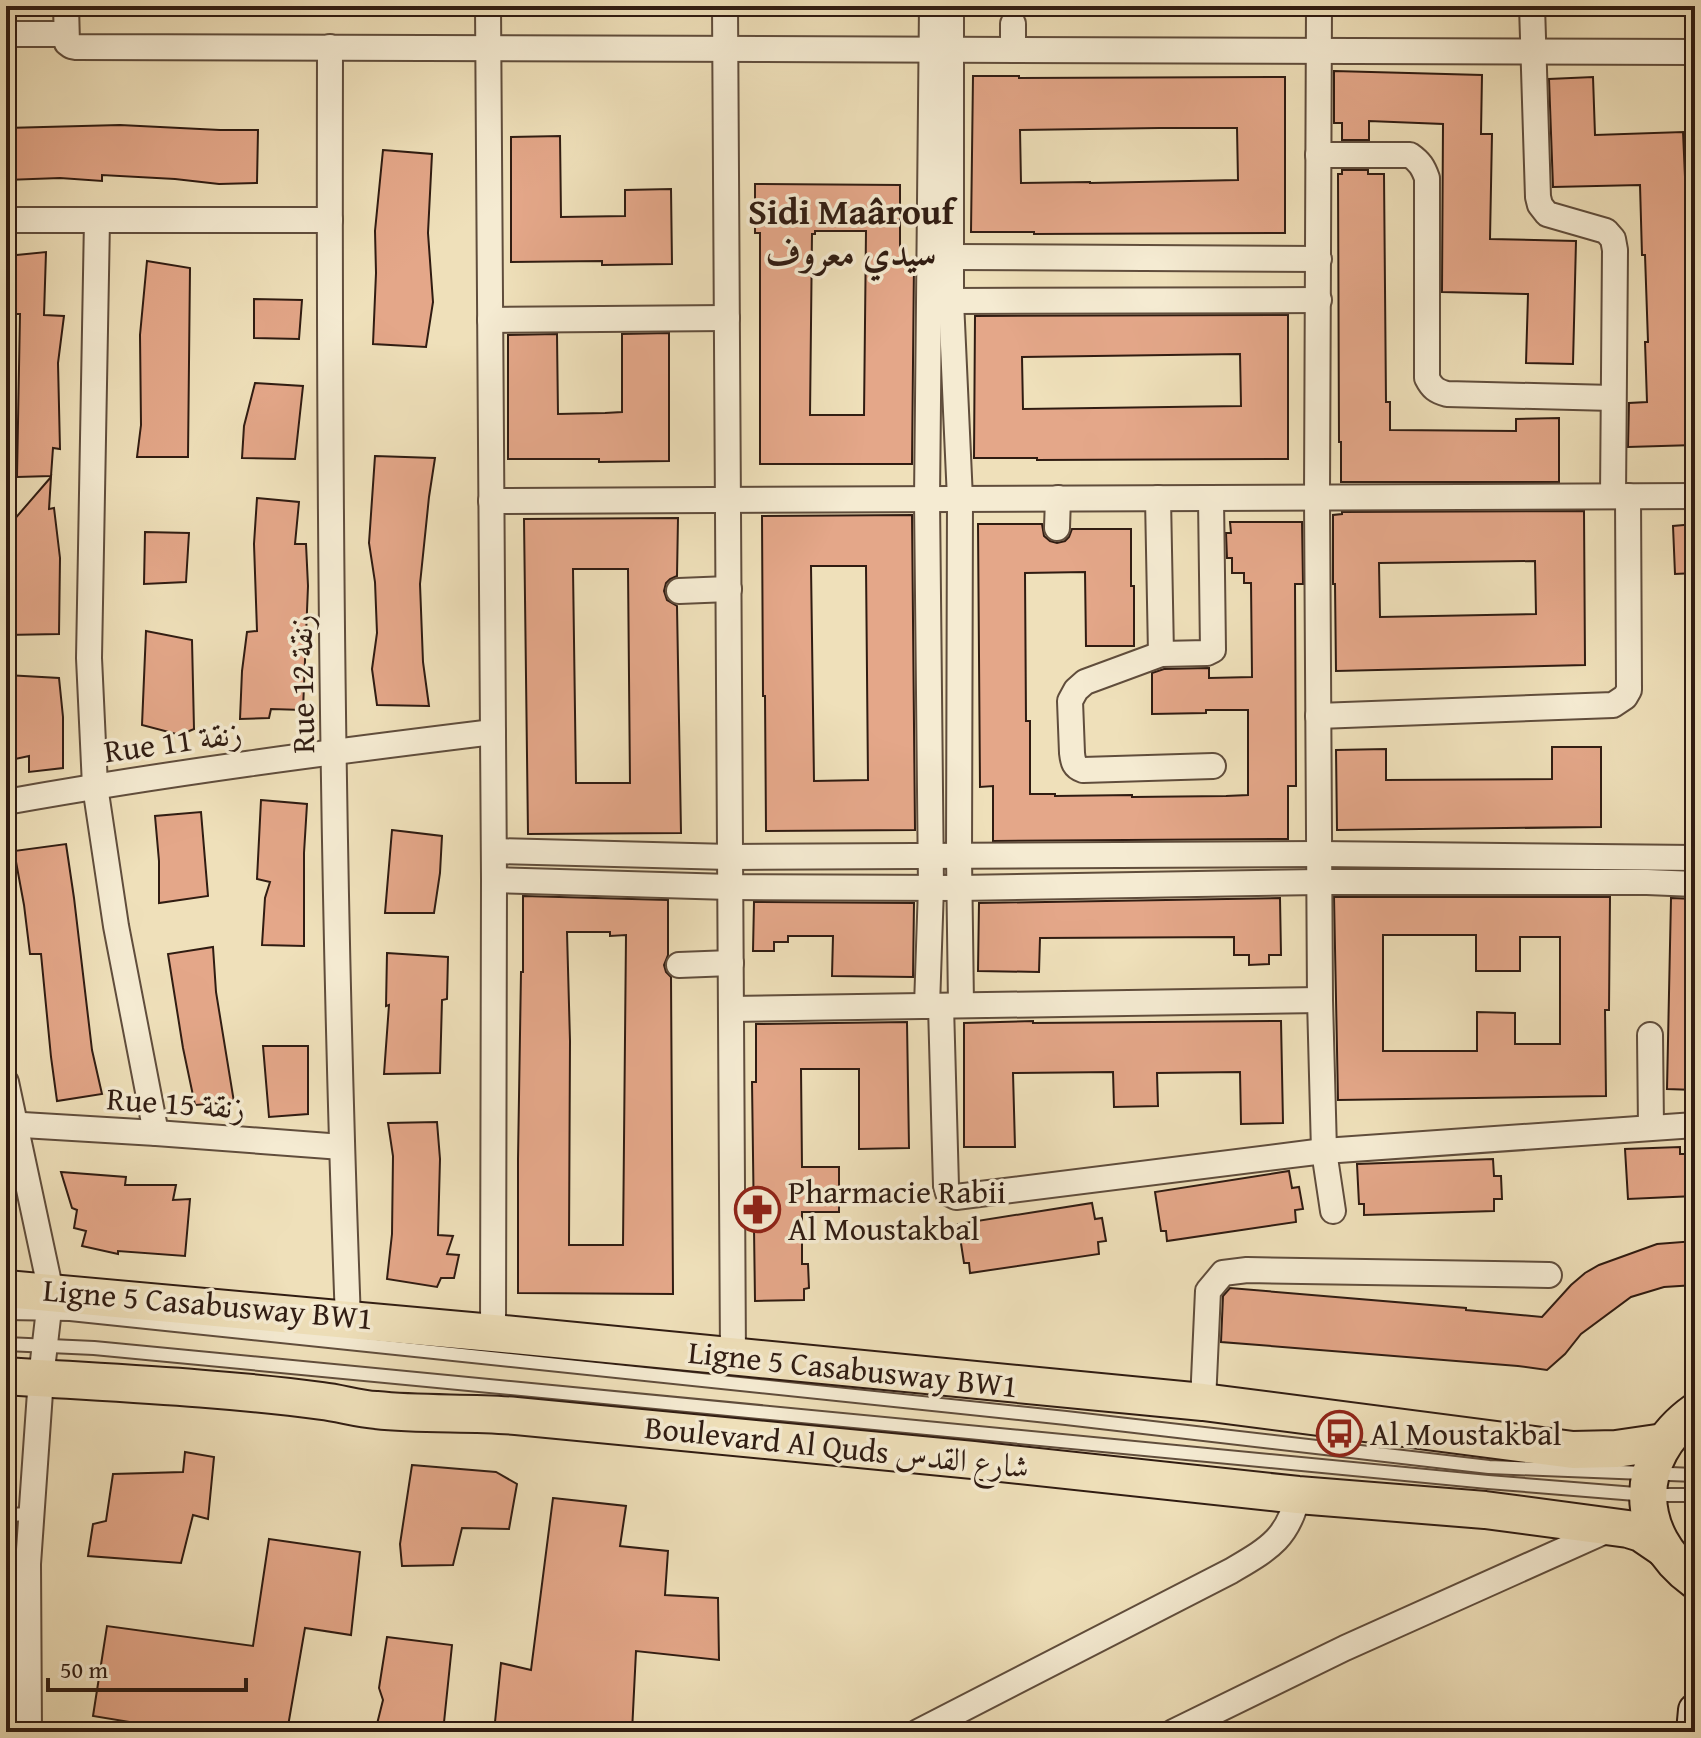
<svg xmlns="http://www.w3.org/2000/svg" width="1701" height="1738" font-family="'Gentium Book Plus',Amiri,serif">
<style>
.building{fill:#e4a789;stroke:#301c12;stroke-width:2;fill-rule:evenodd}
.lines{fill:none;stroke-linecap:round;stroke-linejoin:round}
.lane-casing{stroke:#604d3c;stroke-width:16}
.street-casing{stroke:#604d3c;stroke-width:28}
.secondary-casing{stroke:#301c12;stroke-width:36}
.primary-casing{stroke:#301c12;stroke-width:40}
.lane{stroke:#f5ebd2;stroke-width:12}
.street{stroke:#f5ebd2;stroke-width:24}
.secondary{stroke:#f5ebd2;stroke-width:32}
.primary{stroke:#efe0ba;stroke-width:36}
.labels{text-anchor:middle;stroke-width:7;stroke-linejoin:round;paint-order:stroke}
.street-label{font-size:32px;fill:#301c12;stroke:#f5ebd2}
.poi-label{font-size:32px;fill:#301c12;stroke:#f5ebd2;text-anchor:start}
.quarter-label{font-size:36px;font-weight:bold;fill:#301c12;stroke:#f5ebd2}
</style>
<rect width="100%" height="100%" fill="#efe0ba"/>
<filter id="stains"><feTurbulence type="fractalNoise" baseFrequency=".0025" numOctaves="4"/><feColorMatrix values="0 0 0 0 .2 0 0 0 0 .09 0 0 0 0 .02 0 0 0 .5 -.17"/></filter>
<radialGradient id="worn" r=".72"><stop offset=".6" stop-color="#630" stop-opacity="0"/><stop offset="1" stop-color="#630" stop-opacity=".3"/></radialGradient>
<g class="building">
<polygon points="1334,71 1482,75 1481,134 1492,134 1490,239 1576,241 1573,364 1526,363 1528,294 1442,292 1443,124 1369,121 1369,140 1342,140 1342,123 1334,123"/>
<path d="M973,76H1019V78L1285,77V233L1034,234V232H971ZM1159,128H1237L1238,180L1090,183V182L1021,183L1020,130Z"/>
<polygon points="1593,77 1595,135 1683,132 1689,266 1691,266 1693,342 1695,342 1695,445 1628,447 1629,403 1647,402 1645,342 1648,342 1645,255 1642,255 1640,185 1553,187 1549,79"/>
<polygon points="120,125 220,130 258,130 257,183 219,184 175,179 102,175 102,181 60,178 6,180 6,128"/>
<polygon points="560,136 561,217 625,216 625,190 671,189 672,264 602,265 602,261 511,262 511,137"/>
<polygon points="383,150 432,154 428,233 433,302 426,347 373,344 376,273 375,231"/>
<polygon points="1342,170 1368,170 1368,174 1384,174 1386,402 1390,402 1390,430 1516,431 1516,419 1559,418 1559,482 1341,482 1341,442 1339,442 1338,174 1342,174"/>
<path d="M755,184L900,185V262H914L912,464H760V233H755ZM815,231H866L864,415H810L812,234H815Z"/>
<polygon points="46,252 44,315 64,316 58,363 60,449 53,448 51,476 17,477 20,314 6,314 7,256"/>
<polygon points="147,261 190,268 188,457 137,457 141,425 140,335"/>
<polygon points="254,299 302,300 299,339 254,338"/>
<path d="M1288,315V459L1037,460V458H974L975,316ZM1240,354L1241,406L1023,409L1022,357Z"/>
<polygon points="669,333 669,461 599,462 599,459 508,459 508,335 557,334 558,414 605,413 622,412 622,334"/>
<polygon points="255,383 303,386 295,459 242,458 244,426"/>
<polygon points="375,456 435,458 429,497 420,584 423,662 429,706 377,705 372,669 377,633 375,582 369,543"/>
<polygon points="51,477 49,509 54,508 60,558 59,634 6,635 6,529"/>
<polygon points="257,498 299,502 295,544 306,544 308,586 303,710 271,709 269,718 240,719 242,671 247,632 257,631 254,544"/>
<path d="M1584,511L1585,665L1336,671L1335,584H1333V515L1342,514V512ZM1535,561L1536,614L1380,617L1379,563Z"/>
<path d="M912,515L915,830L766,831L765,696H763L762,516ZM811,566H866L868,780L814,781Z"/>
<path d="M678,518L677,576L670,579L666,583L664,591L667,600L677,606L681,833L528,834L524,519ZM573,569H628L630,783H576Z"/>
<polygon points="1230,522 1302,522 1303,584 1295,584 1296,786 1288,786 1288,839 993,841 993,786 980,787 978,524 1042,524 1044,536 1050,541 1057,543 1065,541 1069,537 1072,529 1131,529 1131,586 1134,586 1134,646 1086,646 1085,572 1025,573 1026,721 1030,721 1030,794 1055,794 1055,796 1132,795 1132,797 1226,796 1248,795 1248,710 1206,710 1206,713 1152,714 1152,673 1164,669 1209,668 1209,678 1252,677 1251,583 1244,583 1244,573 1232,573 1232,558 1227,558 1226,533 1231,533"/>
<polygon points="1695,524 1695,573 1675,574 1673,526"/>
<polygon points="145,532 189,533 186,582 144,584"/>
<polygon points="146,631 192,640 194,729 180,735 142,725"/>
<polygon points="6,675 59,678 63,717 63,768 29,772 29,756 6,761"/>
<polygon points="1552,747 1601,747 1601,827 1337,830 1336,750 1386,749 1386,780 1552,779"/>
<polygon points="261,800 307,804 304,853 304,946 262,945 265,898 270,882 257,879"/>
<polygon points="201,812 208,896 159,903 159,861 155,816"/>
<polygon points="392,830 442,836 440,873 434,913 385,913"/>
<polygon points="66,844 74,898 92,1050 102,1094 57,1101 51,1057 41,954 30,954 24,905 14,851"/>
<path d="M523,896L668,900V955L664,965L666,972L671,977L673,1294L518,1293V1159L521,972H523ZM567,932H610V936L626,935L623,1245H569L570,1041Z"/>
<path d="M1334,897H1610L1609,1010H1605L1606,1096L1338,1100ZM1383,935H1476V971H1520V937H1560V1044H1515V1013L1477,1012V1051H1383Z"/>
<polygon points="1280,898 1281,955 1269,955 1269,964 1249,965 1249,955 1234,955 1234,937 1040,938 1039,972 978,971 979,903"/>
<polygon points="1671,898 1695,899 1695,1090 1667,1089"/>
<polygon points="754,902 914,903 913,977 832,976 833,936 788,936 788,942 774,942 774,951 753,951"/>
<polygon points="213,947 216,992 234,1102 195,1105 183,1048 168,954"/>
<polygon points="387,953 448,957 447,999 442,1000 440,1073 384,1074 389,1005 386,1006"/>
<polygon points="1033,1021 1033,1023 1281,1021 1283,1123 1241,1124 1240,1072 1157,1073 1158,1106 1114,1107 1113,1072 1013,1073 1015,1147 964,1147 964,1023"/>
<polygon points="907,1022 909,1148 859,1149 859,1069 801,1069 802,1167 839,1167 839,1212 802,1212 802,1264 808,1264 809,1288 804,1289 804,1300 755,1301 752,1082 756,1082 756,1024"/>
<polygon points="263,1046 308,1046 308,1114 269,1117"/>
<polygon points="437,1122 440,1159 438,1235 453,1236 447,1254 459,1255 454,1278 441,1278 437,1287 387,1279 392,1234 393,1156 388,1123"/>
<polygon points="1680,1147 1680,1154 1695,1154 1695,1196 1628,1199 1625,1149"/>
<polygon points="1493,1159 1494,1176 1501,1176 1502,1199 1494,1199 1494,1211 1364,1215 1364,1204 1359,1204 1357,1164"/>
<polygon points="1289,1171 1292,1188 1299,1187 1303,1209 1295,1210 1296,1222 1167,1241 1166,1231 1161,1231 1155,1192"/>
<polygon points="61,1172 126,1177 125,1185 176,1185 173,1200 190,1199 185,1256 118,1251 118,1254 82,1246 86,1231 74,1228 77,1210 72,1208"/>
<polygon points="1092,1203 1095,1219 1102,1218 1106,1241 1098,1242 1099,1254 970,1273 969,1263 964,1263 958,1224"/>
<polygon points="1695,1241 1695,1285 1664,1287 1631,1297 1581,1334 1565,1354 1547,1370 1518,1366 1221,1342 1223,1296 1230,1288 1466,1308 1466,1310 1542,1317 1571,1285 1585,1273 1599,1265 1657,1244"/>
<polygon points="185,1452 214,1457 208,1519 193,1515 181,1563 88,1556 93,1524 106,1521 113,1474 183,1472"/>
<polygon points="412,1465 496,1472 517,1484 509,1529 462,1528 453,1565 402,1566 400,1544"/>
<polygon points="553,1498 626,1506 620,1546 668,1551 665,1595 718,1598 719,1660 636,1651 632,1732 583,1732 546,1723 545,1732 494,1732 501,1663 531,1670"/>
<polygon points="269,1539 360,1552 351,1635 305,1628 287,1732 190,1732 93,1716 107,1626 253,1646"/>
<polygon points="387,1637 452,1645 443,1732 409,1732 377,1724 383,1700 379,1688"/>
</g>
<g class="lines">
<defs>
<g id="lane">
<polyline points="6,1313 70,1314 1066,1418 1489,1467 1695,1475"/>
<polyline points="6,1344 94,1348 1488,1482 1648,1495 1695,1495"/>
<polyline points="6,1515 31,1514"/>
</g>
<g id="street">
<polyline points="66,6 67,43 71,46 76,47 1695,52"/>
<polyline points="488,6 494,880 493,1333"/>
<polyline points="725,6 733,1357"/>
<polyline points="951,6 951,301 960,499 959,857 961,1005"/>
<polyline points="1319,6 1317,498 1320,1000 1324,1151 1333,1211"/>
<polyline points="1532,6 1538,197 1540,205 1547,214 1606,231 1613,239 1615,250 1613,496"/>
<polyline points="1013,24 1013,50"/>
<polyline points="6,34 66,34"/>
<path d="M330,47C329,471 332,896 348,1320"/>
<path d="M1318,155H1410C1420,162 1423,167 1427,178V378C1432,388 1436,391 1447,394L1613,398"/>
<polyline points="6,220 330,220"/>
<polyline points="97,220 89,658 95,786 116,926 156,1133"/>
<polyline points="951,257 1319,259"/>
<polyline points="951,301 1319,300"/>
<polyline points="490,320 727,318"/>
<polyline points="1158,498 1161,654"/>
<path d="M1211,499L1213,650L1207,653L1161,654L1085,682L1076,690L1070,701L1072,753C1073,762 1074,767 1083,770L1213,766"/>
<polyline points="491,501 1695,496"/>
<polyline points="1057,528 1058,498"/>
<polyline points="679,591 729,589"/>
<polyline points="1318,716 1613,705 1625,697 1629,690 1628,496"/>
<path d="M6,802C167,773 330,752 493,732"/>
<polyline points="494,851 730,857 1319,854 1695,858"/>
<polyline points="494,880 730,887 959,888 1319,882 1647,882 1695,884"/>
<polyline points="679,965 731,963"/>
<polyline points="927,1006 931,887 927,499 932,6"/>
<polyline points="941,1006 946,1186 948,1193 956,1197 1324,1151 1695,1125"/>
<polyline points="731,1009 1320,1000"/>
<polyline points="1650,1035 1651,1127"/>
<polyline points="6,1082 51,1292 41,1378 28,1564 29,1732"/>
<polyline points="6,1124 156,1133 342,1147"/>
<polyline points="1203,1402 1208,1291 1223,1273 1247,1270 1549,1275"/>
<path d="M918,1732L1231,1571C1268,1549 1288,1539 1298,1495"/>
<polyline points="1173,1732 1345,1648 1610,1529"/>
</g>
<polyline id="secondary" points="1693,1732 1695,1710"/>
<g id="primary">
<polyline points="6,1289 493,1333 1203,1402 1573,1450 1616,1449 1664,1442"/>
<path d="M6,1376C111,1383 217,1387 322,1401C340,1403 358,1409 376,1410C422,1415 469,1412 516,1416L973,1460L1298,1495L1485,1510L1628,1529L1641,1533L1663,1548"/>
<path d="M1695,1412C1632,1457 1633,1535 1695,1580"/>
</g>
</defs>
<use href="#lane" class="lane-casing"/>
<use href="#street" class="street-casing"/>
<use href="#secondary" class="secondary-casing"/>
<use href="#primary" class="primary-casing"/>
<use href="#lane" class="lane"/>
<use href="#street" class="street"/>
<use href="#secondary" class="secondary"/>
<use href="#primary" class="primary"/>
</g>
<defs>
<symbol id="pharmacy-ring" viewBox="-11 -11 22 22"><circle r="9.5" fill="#f5ebd2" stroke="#8f2418" stroke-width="1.5"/><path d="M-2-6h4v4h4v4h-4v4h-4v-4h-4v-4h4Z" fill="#8f2418"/></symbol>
<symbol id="bus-ring" viewBox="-11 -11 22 22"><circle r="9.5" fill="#f5ebd2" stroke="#8f2418" stroke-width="1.5"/><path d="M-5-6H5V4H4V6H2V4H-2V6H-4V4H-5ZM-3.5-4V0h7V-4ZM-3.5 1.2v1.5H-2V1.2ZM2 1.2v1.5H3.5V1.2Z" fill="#8f2418"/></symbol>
</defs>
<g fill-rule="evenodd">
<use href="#pharmacy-ring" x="732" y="1184" width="51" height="51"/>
<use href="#bus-ring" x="1314" y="1408" width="51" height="51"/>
</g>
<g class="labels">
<g class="street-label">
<text transform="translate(302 684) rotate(-91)" y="11">Rue 12 زنقة</text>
<text transform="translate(173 742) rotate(-8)" y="11">Rue 11 زنقة</text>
<text transform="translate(176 1103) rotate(4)" y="11">Rue 15 زنقة</text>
<text transform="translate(208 1304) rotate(5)" y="11">Ligne 5 Casabusway BW1</text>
<text transform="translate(853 1369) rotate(6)" y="11">Ligne 5 Casabusway BW1</text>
<text transform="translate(837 1447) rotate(6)" y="11">Boulevard Al Quds شارع القدس</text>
</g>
<g class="poi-label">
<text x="788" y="1203">Pharmacie Rabii<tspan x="788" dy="37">Al Moustakbal</tspan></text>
<text x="1370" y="1445">Al Moustakbal</text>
</g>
<g class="quarter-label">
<text x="851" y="224">Sidi Maârouf<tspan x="851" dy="41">سيدي معروف</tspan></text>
</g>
</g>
<rect width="1701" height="1738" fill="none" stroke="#efe0ba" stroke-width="32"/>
<rect x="8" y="8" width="1685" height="1722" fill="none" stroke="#301c12" stroke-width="4"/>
<rect x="16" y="16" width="1669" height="1706" fill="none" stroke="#301c12" stroke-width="2"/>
<path d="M48 1678v12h198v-12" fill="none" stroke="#301c12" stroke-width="4"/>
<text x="60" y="1678" font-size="24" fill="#301c12" stroke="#f5ebd2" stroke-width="6" paint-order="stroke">50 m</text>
<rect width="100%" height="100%" filter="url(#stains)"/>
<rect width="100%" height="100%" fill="url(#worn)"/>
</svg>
